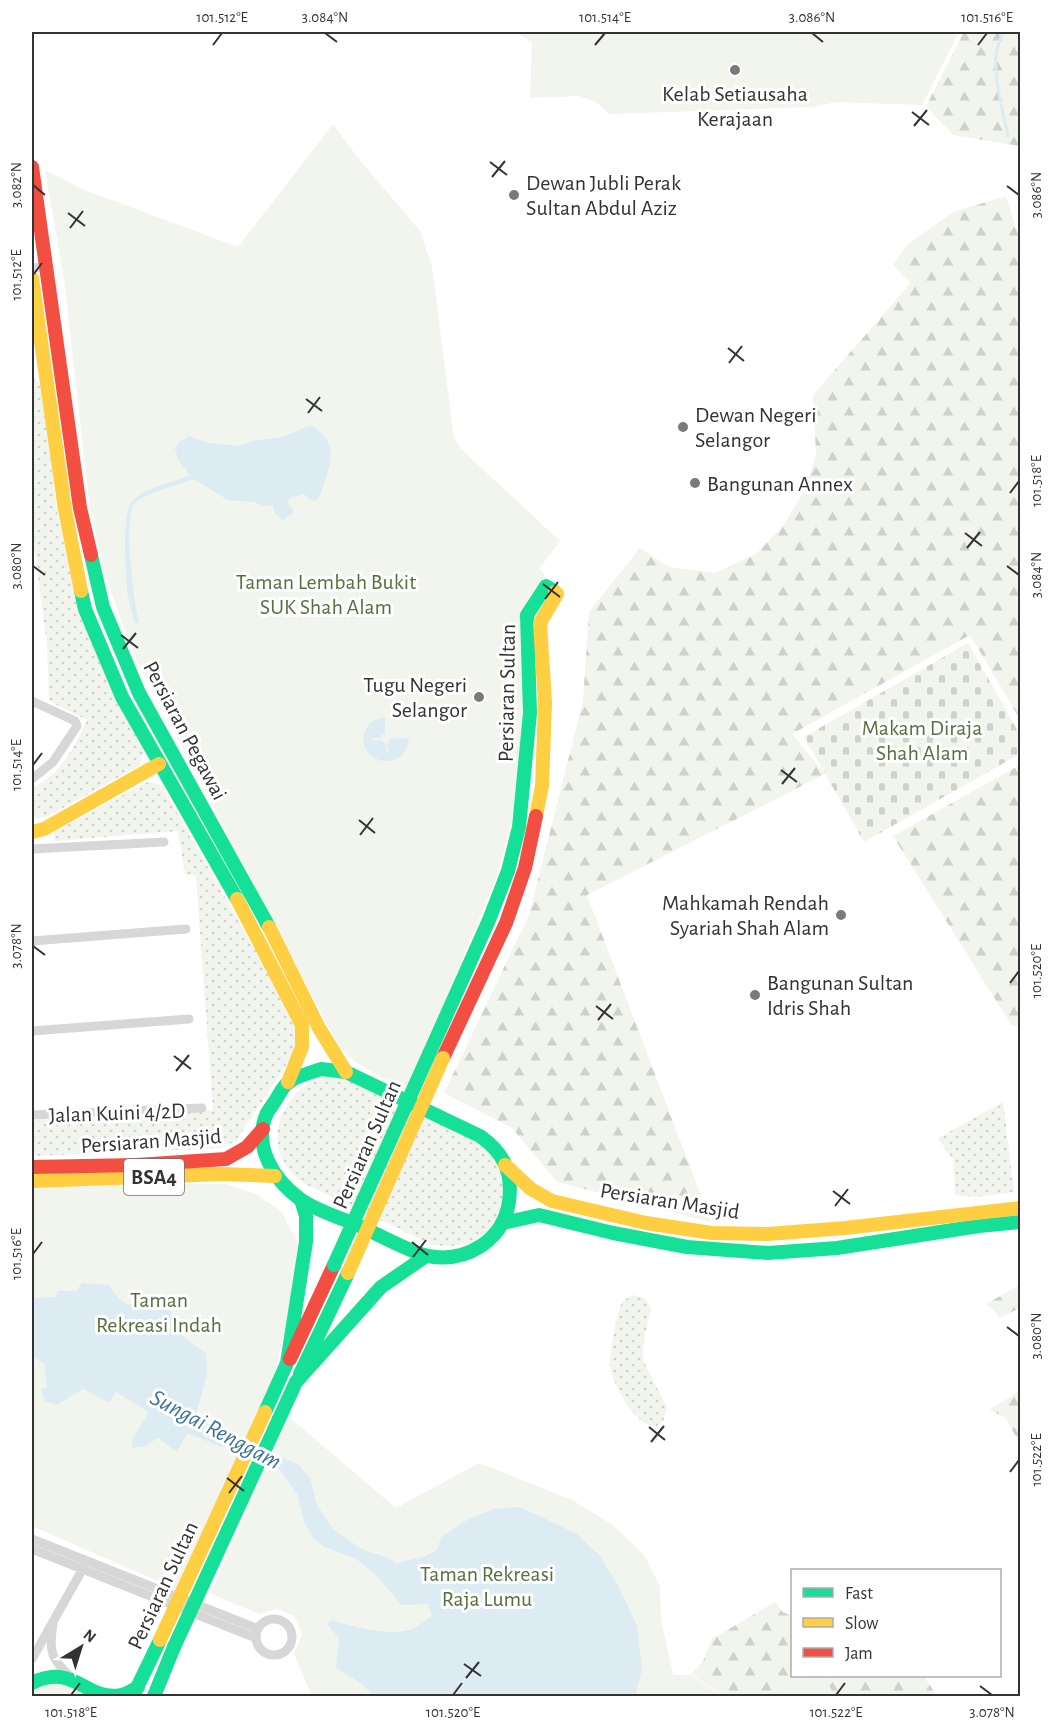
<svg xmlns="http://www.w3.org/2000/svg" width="1052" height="1728" font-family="'Alegreya Sans',sans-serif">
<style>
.grass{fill:url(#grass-dots)}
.forest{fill:url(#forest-firs)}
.cemetery{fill:url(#cemetery-stones)}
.park{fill:#f1f5ed}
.water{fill:#ddebf3}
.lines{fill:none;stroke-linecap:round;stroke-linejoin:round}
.stream{stroke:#ddebf3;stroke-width:3}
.street{stroke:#d7d7d7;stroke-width:9}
.fast{stroke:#16e098;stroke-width:14}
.slow{stroke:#ffcf43;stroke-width:14}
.jam{stroke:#f24e42;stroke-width:14}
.fast-bridge{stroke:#16e098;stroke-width:14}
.slow-bridge{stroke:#ffcf43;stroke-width:14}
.ticks{fill:none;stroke:#333;stroke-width:2}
.poi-dot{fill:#7a7a7a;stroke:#fff;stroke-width:2}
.labels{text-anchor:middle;stroke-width:6;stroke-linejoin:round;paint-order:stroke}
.shield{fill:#fff;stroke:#707070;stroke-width:1.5}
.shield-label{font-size:21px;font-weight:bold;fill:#333}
.poi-label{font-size:22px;fill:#333;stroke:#fff;text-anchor:start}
.park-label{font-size:22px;fill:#56703f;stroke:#fff}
.street-label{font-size:22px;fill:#333;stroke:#fff}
.water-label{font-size:24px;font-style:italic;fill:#3f7597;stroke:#fff}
.neatline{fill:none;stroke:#333;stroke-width:2}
.ticks-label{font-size:15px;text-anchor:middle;fill:#333}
</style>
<defs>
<pattern id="grass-dots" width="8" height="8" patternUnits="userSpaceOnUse" patternTransform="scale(1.5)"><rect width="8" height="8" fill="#f1f5ed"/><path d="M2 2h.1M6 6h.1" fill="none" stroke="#cfd2cc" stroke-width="1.8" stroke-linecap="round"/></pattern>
<pattern id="forest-firs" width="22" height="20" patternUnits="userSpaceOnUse" patternTransform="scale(1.5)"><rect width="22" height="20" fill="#f1f5ed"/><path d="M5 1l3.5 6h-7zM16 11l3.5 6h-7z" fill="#cfd2cc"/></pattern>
<pattern id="cemetery-stones" width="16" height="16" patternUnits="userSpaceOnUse" patternTransform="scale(1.5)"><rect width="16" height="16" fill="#f1f5ed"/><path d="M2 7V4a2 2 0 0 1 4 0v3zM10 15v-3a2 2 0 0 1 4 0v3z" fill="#cfd2cc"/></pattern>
</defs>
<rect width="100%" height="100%" fill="#fff"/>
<g class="grass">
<path d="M32,374L42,389L57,511L79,612L115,699L145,751L139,766L48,816L32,819V788C60,775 75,747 87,720L49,701L47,645L32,531Z"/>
<polygon points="147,782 161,785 298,1025 296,1050 236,1141 221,1148 34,1156 32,1153 32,1123 36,1120 213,1110 196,876 185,874 178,831 54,841 54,832"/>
<path d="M326,1078H343L478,1138L494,1153L505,1175L501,1212L488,1231L473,1242L452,1246L432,1245L303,1183C278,1164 270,1137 285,1109C290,1100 298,1089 308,1084C313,1081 320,1080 326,1078Z"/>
<polygon points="1003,1102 1014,1192 977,1197 955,1195 953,1159 938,1138"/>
<path d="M634,1295L644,1298L651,1307L643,1346V1360L667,1408L663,1422L655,1427C635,1425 613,1385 610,1366C609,1357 617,1310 622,1303C625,1299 629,1297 634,1295Z"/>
</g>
<g class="forest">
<polygon points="964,32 1020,32 1020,146 953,135 926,106"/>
<polygon points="1006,196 1020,241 1020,719 970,635 792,734 825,774 587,895 711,1222 557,1182 512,1128 444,1093 529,915 583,701 589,612 640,548 669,567 715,573 756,554 783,526 804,491 816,455 813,395 911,283 893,265 907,245 953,212"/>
<polygon points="1020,765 1020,1025 1012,1026 893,836"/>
<polygon points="1020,1285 1020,1308 999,1318 994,1310 986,1304"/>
<polygon points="1020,1391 1020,1444 1005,1417 995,1413 990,1409"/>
<polygon points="775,1602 783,1612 792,1616 792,1676 804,1676 759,1696 723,1696 691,1674 703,1661 712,1639"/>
<polygon points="825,1676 924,1676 937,1696 834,1696"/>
</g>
<polygon class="cemetery" points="968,643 1020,735 1020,754 864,842 804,737"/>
<g class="park">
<polygon points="516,32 959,32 922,105 837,102 811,107 609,114 595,101 578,96 530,98 532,43"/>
<path d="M333,124L358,158L420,231L432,267L454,438L461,449L560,541L539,569L546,576L530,596L524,608C523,666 525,726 518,784C514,816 505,848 496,878L410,1085L404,1089C381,1076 357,1067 339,1047L133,653L103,569L89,501L64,278L45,170L82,189L238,247Z"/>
<polygon points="32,1184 226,1184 256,1194 281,1211 298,1243 294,1286 276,1369 251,1431 176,1589 32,1526"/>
<polygon points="289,1417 396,1508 479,1463 572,1500 613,1525 644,1555 660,1587 661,1619 673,1675 691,1675 722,1696 312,1696 294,1654 302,1634 294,1616 278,1609 260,1614 210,1594"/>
<polygon points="804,1676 825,1676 834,1696 759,1696"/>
<polygon points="58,1683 94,1696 32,1696 33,1692 42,1686"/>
</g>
<g class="water">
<path d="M313,426C336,442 333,459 324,483C322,490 321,496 316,501L310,499L304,494L290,498L287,502L293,510V513L283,520L275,514L273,505L265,506L253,502L228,500L194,479C181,484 142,494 134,504C123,522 134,602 139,623H135C133,615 130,606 128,597C126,580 121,512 132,501C146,487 171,483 190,475L178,459L175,449L179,442L189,436L208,443L240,446L252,441L283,437L306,427Z"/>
<path d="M385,717V734L382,735L381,738H373L371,740L373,741L381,740L386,744L387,753L389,752L387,744L391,739L409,738C405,778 351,760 366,729C370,721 377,718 385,717Z"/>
<path d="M82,1283L109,1285C120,1303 129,1310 151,1302L170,1310C178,1336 184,1338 206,1353L207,1374L195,1418L241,1440L298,1464L310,1478L317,1505L333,1529L363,1550L386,1557L396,1563L423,1557L437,1550L441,1537L465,1521L493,1509L520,1507L577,1534L599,1555L618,1585L637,1626L642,1669L635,1696H374L362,1684L336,1668L339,1638L327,1624L332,1620C352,1627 391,1637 412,1629C419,1627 425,1620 432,1616L428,1604L402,1605L374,1573L355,1558L324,1547L313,1538L304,1522L298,1496L280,1470L237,1446L222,1447L187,1433L177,1452L158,1438L145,1446L132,1448V1440L149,1412L116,1392L109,1403L83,1389L57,1405L45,1401L41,1389L47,1387L44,1363L32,1357V1298L55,1297L59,1291H76Z"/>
</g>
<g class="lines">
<path class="stream" d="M1004,32C986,60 1002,104 1008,136"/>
<g class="street">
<polyline points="32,268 46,267"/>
<polyline points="32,701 75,721 77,726 53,762 32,779"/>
<polyline points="32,849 164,842"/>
<polyline points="32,941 186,929"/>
<polyline points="32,1031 189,1019"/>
<polyline points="32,1115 202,1108"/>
<polyline points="32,1539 258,1629"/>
<polyline points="32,1549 256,1638"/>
<circle cx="274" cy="1637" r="18"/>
<path d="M53,1625C48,1652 52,1660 72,1678"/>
<polyline points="32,1659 81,1572 82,1566"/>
</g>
<g class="fast">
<polyline points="91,555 103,607 139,693 269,927"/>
<polyline points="81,591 85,609 122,697 237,899"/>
<polyline points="430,1052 489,920 508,871 519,827 530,713 527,615 546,586 555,592"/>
<path d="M321,1069L346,1072L480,1136C504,1153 513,1172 509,1202C503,1241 466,1263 428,1256C412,1253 379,1235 362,1227C344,1219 314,1210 300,1199C274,1180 252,1146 267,1113C270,1108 274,1103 277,1098C280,1093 283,1086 288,1083C295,1076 311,1073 321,1069Z"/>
<polyline points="503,1223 539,1215 613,1233 687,1247 768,1253 837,1248 979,1226 1020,1222"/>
<polyline points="300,1374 348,1273"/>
<polyline points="265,1412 287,1363 306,1242 306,1216 301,1200"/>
<polyline points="279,1419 296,1382 381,1287 426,1256"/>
<path d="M32,1683C75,1662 86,1702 121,1695C127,1694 133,1690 138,1687"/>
<polyline points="133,1696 160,1640"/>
<polyline points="154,1696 174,1647"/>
</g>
<g class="slow">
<polyline points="32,278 65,510 81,591"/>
<polyline points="536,816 542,786 545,703 540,623 557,594 555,592"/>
<polyline points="32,832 44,829 159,764"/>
<polyline points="237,899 302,1025 302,1047 288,1082"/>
<polyline points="269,927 319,1028 346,1072"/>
<polyline points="505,1165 531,1189 552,1201 646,1223 712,1233 768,1234 845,1228 1020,1208"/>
<polyline points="32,1181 224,1174 275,1176"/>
</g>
<g class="jam">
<polyline points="32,167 80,508 91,555"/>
<polyline points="443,1058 506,923 525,868 536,816"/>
<polyline points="32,1167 137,1165 226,1159 247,1147 263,1129"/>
<polyline points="290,1359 334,1265"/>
</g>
<g class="fast-bridge">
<polyline points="334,1265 430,1052"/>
<polyline points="174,1647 279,1419"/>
</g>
<g class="slow-bridge">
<polyline points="348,1273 443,1058"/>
<polyline points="160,1640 265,1412"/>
</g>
</g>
<path class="ticks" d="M325,33L337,42M812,33L823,42M213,45L222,33M595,45L605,33M978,45L987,33M912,112L929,125M914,126L927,110M490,162L507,175M492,177L505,161M33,185L45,195M1007,186L1019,195M68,213L85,226M70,228L83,211M33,275L42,263M728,348L744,361M729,363L742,346M306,399L322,411M308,413L320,397M1010,493L1019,481M965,533L982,546M967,548L980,532M33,566L45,575M1007,566L1019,575M543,584L560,597M545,599L558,582M121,635L138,648M123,649L136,633M33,765L42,753M781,770L797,782M782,784L795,768M359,820L375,833M360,835L373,818M33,946L45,955M1010,983L1019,971M596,1006L613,1019M598,1020L611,1004M174,1056L191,1069M176,1071L189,1055M833,1191L850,1204M835,1206L848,1189M412,1242L428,1255M33,1254L42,1242M413,1257L426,1240M1007,1327L1019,1336M649,1427L665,1440M651,1442L664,1426M1010,1472L1019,1460M227,1478L244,1491M229,1493L242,1476M464,1664L481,1676M466,1678L479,1662M980,1686L992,1695M71,1695L80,1683M453,1695L462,1683M836,1695L845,1683"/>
<g class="poi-dot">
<circle cx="735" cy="70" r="6"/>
<circle cx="514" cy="195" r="6"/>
<circle cx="683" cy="427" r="6"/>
<circle cx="695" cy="483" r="6"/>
<circle cx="479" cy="697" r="6"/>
<circle cx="841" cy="915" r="6"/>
<circle cx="755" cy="995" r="6"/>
</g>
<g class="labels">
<rect class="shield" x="124" y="1159" width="60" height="36" rx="4.5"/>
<g class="shield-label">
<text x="154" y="1184">BSA4</text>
</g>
<g class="poi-label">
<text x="735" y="101" text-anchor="middle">Kelab Setiausaha<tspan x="735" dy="25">Kerajaan</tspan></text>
<text x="526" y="190">Dewan Jubli Perak<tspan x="526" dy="25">Sultan Abdul Aziz</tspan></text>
<text x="695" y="422">Dewan Negeri<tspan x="695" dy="25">Selangor</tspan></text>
<text x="707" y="491">Bangunan Annex</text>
<text x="467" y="692" text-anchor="end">Tugu Negeri<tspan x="467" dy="25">Selangor</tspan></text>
<text x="829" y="910" text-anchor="end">Mahkamah Rendah<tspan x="829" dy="25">Syariah Shah Alam</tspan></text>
<text x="767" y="990">Bangunan Sultan<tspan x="767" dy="25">Idris Shah</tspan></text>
</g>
<g class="park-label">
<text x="326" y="589">Taman Lembah Bukit<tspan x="326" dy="25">SUK Shah Alam</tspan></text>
<text x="922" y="735">Makam Diraja<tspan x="922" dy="25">Shah Alam</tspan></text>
<text x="159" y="1307">Taman<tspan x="159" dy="25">Rekreasi Indah</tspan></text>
<text x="487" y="1581">Taman Rekreasi<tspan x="487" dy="25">Raja Lumu</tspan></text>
</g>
<g class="street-label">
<text transform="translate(506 693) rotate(-89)" y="8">Persiaran Sultan</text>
<text transform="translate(186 730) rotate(62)" y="8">Persiaran Pegawai</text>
<text transform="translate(117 1112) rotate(-2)" y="8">Jalan Kuini 4/2D</text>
<text transform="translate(151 1140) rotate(-4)" y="8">Persiaran Masjid</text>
<text transform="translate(366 1144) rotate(-66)" y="8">Persiaran Sultan</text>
<text transform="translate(670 1200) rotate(9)" y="8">Persiaran Masjid</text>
<text transform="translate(162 1585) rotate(-65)" y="8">Persiaran Sultan</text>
</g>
<g class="water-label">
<text transform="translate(216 1429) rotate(28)" y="8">Sungai Renggam</text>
</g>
</g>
<rect width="1052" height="1728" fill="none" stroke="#ffffff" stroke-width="66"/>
<rect x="791" y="1569" width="210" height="108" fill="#ffffff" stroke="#adadad" stroke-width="1.5"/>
<rect x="803" y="1588" width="30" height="9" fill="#16e098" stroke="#adadad" stroke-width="1.5"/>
<text x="845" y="1599" font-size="18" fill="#333333">Fast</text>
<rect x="803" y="1618" width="30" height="9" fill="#ffcf43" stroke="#adadad" stroke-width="1.5"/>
<text x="845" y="1629" font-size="18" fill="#333333">Slow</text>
<rect x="803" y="1648" width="30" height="9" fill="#f24e42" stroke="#adadad" stroke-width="1.5"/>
<text x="845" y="1659" font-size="18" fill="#333333">Jam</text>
<g transform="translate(81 1647) rotate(38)" stroke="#ffffff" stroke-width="4.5" paint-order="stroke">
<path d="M0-4.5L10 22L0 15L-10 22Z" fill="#333333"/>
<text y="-9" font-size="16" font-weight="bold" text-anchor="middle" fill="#333333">N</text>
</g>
<rect x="33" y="33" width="986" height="1662" class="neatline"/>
<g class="ticks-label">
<text x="222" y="22">101.512°E</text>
<text x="325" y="22">3.084°N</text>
<text x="605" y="22">101.514°E</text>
<text x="812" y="22">3.086°N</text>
<text x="987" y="22">101.516°E</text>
<text transform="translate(16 185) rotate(-90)" y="5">3.082°N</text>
<text transform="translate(1036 195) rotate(-90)" y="5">3.086°N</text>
<text transform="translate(16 275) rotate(-90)" y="5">101.512°E</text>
<text transform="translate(1036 481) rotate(-90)" y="5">101.518°E</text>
<text transform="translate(16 566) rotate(-90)" y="5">3.080°N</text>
<text transform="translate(1036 575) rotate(-90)" y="5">3.084°N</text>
<text transform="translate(16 765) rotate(-90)" y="5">101.514°E</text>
<text transform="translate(16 946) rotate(-90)" y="5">3.078°N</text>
<text transform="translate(1036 971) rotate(-90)" y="5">101.520°E</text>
<text transform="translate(16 1254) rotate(-90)" y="5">101.516°E</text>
<text transform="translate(1036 1336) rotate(-90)" y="5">3.080°N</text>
<text transform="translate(1036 1460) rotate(-90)" y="5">101.522°E</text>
<text x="71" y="1717">101.518°E</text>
<text x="453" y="1717">101.520°E</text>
<text x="836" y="1717">101.522°E</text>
<text x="992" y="1717">3.078°N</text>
</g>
</svg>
